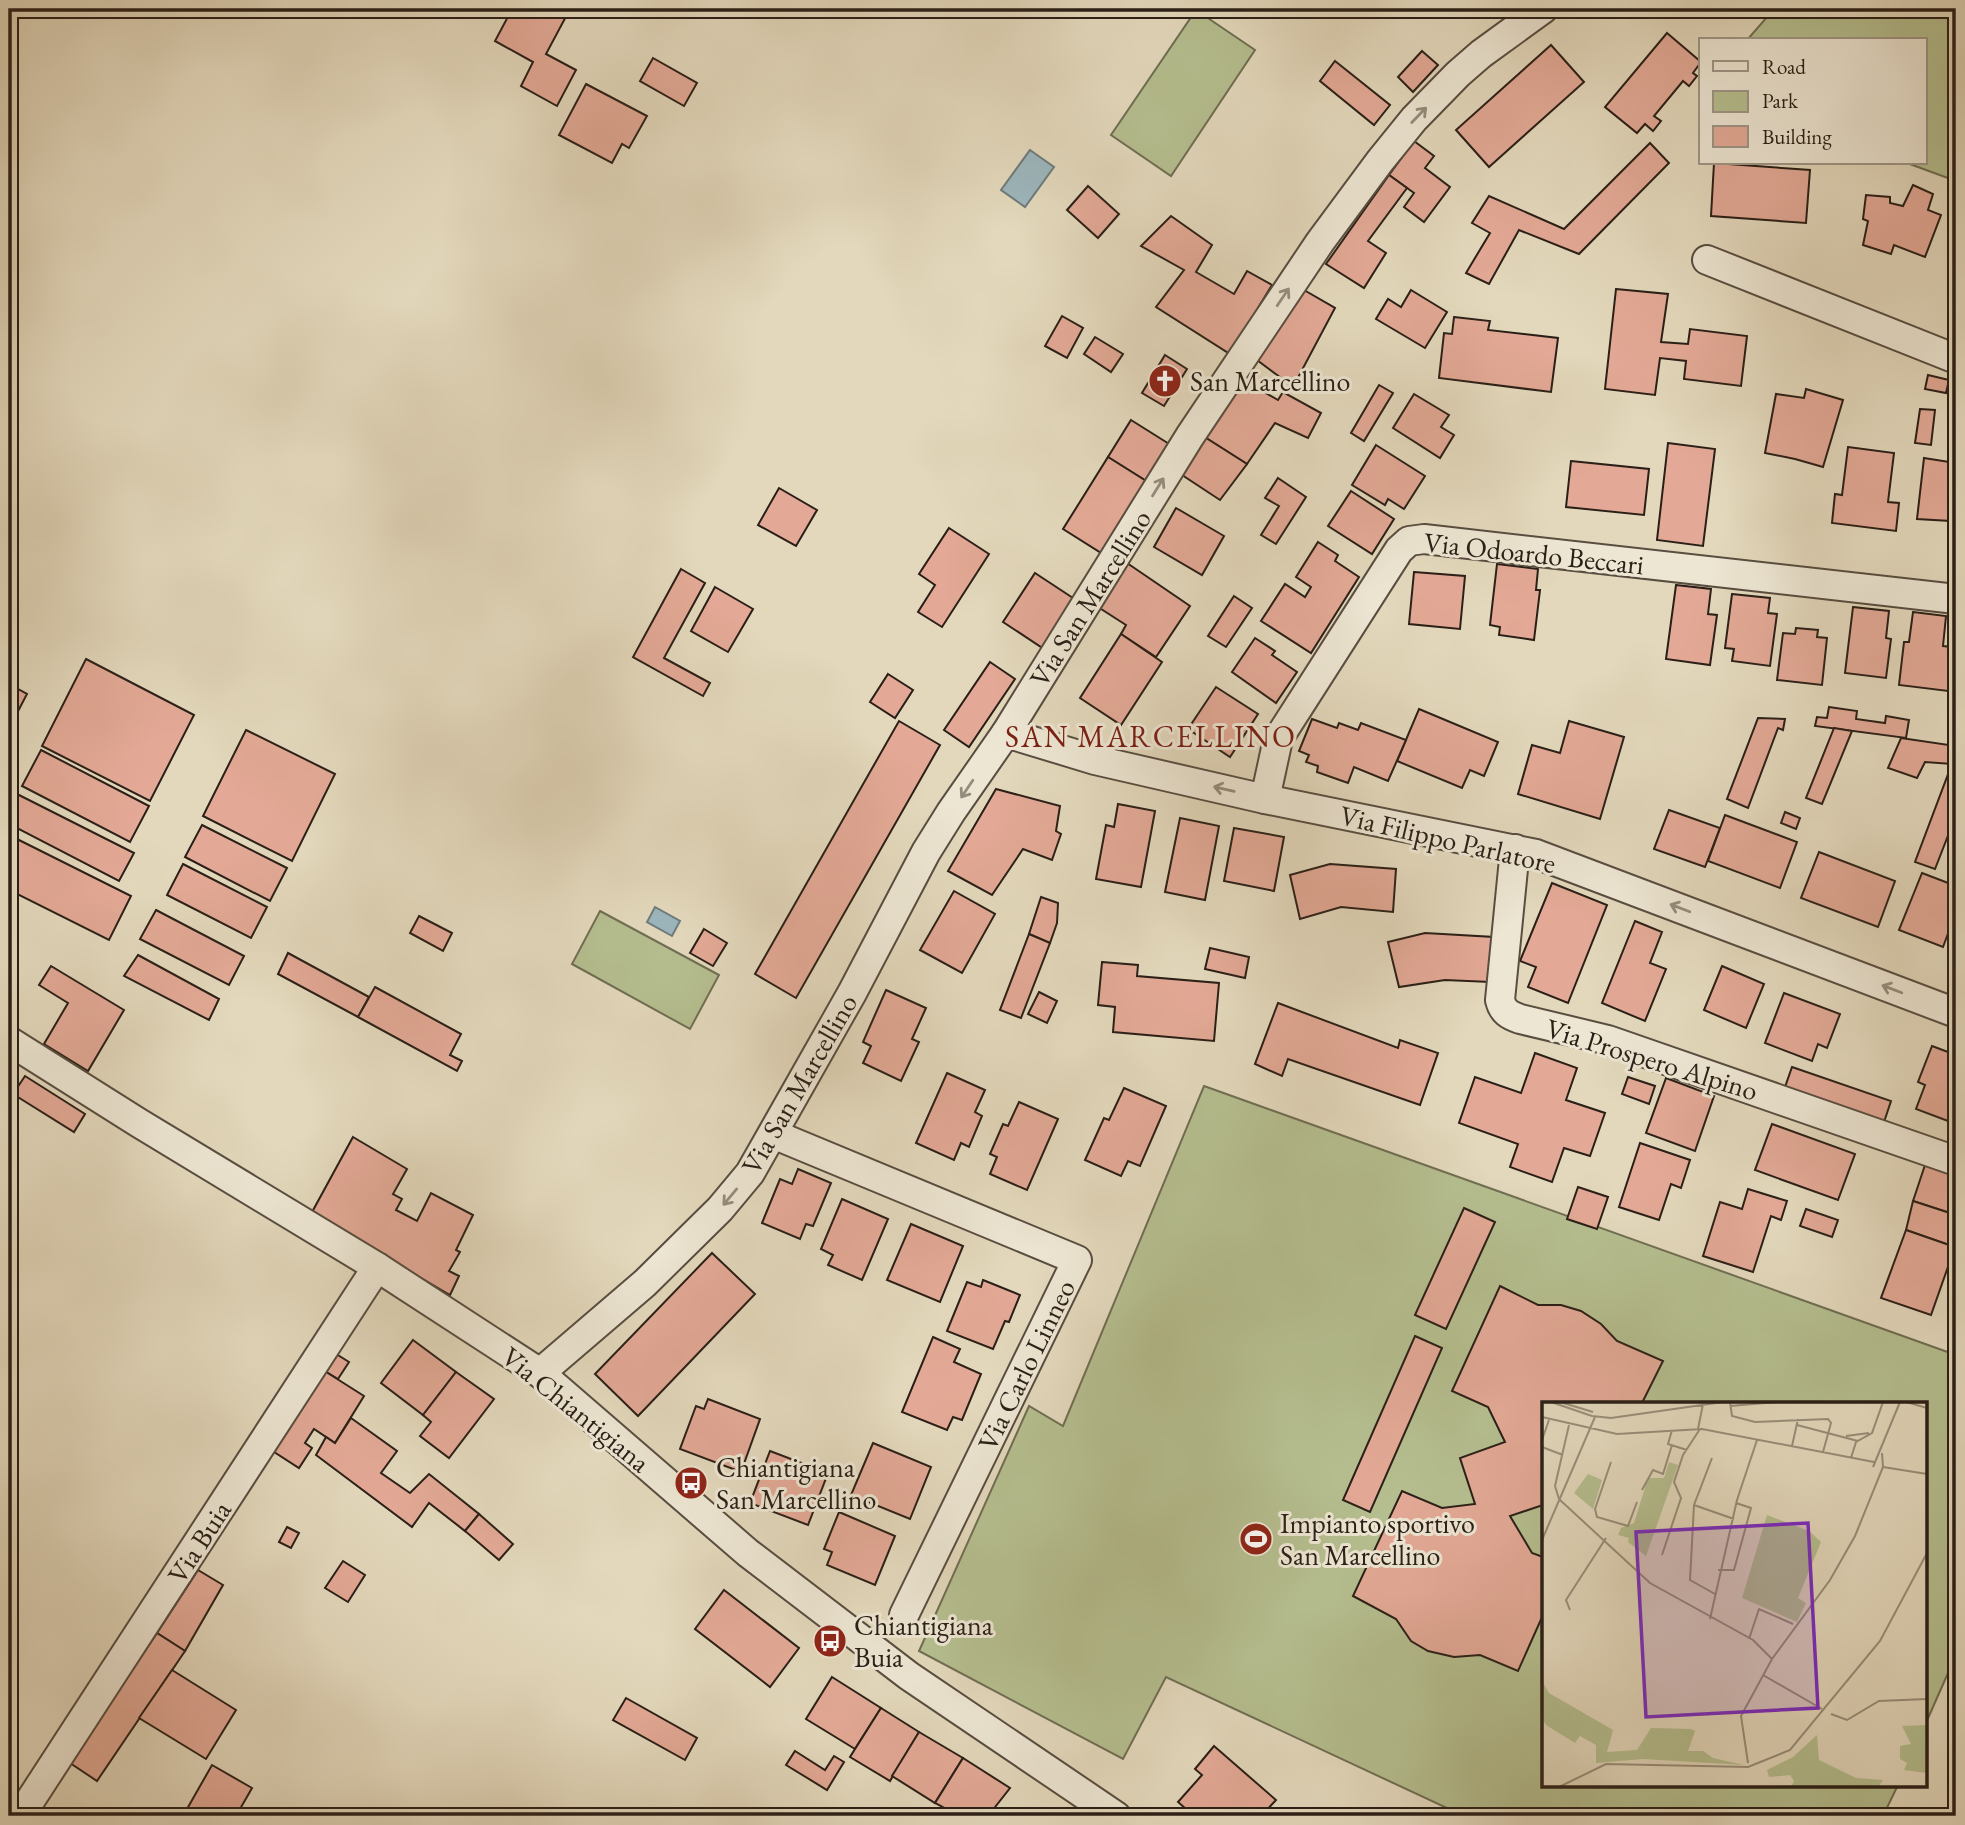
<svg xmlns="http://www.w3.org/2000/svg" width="1965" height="1825" font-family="'EB Garamond',serif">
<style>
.green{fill:#b5be8f;stroke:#706e53;stroke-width:2}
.water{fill:#9cb6bd;stroke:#6e7a7b;stroke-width:2}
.building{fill:#e3a996;stroke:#2a1f17;stroke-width:2}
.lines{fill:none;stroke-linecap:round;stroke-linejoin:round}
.minor-casing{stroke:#584d40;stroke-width:32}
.minor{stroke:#ede6d3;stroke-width:28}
.oneway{stroke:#958c7e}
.labels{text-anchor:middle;stroke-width:6;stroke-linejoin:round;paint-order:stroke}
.poi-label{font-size:28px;fill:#2a1f17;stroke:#ede6d3;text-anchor:start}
.street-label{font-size:28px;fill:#2a1f17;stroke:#ede6d3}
.neighbourhood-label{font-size:30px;letter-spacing:2px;fill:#7a1f14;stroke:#ede6d3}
.inset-road{fill:none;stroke:#998e7a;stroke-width:2}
.view{fill:#7b2cbf;fill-opacity:0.15;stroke:#7b2cbf;stroke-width:3.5}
.inset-edge{fill:none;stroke:#2a1f17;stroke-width:3.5}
</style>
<rect width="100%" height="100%" fill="#e3d8bc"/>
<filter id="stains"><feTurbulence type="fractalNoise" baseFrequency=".00286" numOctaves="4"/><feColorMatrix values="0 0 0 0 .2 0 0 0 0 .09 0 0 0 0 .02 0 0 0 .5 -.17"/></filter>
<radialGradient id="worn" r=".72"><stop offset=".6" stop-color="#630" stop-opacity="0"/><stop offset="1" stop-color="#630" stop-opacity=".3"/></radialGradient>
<g class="green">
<polygon points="1774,9 1956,9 1956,181 1907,163 1925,163 1925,40 1747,40"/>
<polygon points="1196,10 1255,50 1171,176 1111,135"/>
<polygon points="600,911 719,975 690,1029 572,964"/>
<polygon points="1204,1086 1956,1355 1956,1655 1925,1725 1925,1403 1543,1403 1543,1785 1898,1785 1883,1816 1464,1816 1166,1677 1123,1759 919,1651 1029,1406 1063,1426"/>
</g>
<g class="water">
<polygon points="1030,150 1054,167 1025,207 1001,190"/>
<polygon points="655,907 680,921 672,936 647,922"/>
</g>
<g class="building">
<polygon points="512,9 570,9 546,54 576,70 557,106 521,86 533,62 495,41"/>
<polygon points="1667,33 1701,62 1693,73 1697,76 1689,86 1683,81 1654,116 1661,121 1653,131 1645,124 1637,133 1605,107"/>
<polygon points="1551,45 1584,82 1489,167 1456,130"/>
<polygon points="1422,51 1438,65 1413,92 1398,77"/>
<polygon points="653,58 697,83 684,106 640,81"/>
<polygon points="1335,61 1390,105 1374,125 1320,81"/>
<polygon points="586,84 647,116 629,148 622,144 612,163 559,135"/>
<polygon points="1414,141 1434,156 1425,168 1450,187 1424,222 1404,207 1414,193 1389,175"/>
<polygon points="1650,143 1669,163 1579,254 1519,230 1489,284 1466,273 1490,233 1472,223 1489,196 1564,229"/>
<polygon points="1714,163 1810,170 1806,223 1711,216"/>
<polygon points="1389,175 1407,188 1368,241 1386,253 1364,288 1326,264"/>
<polygon points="1913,185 1933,194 1928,210 1941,215 1925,257 1894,245 1891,254 1863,245 1868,221 1863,219 1866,195 1890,197 1890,203 1903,206"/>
<polygon points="1088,186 1119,214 1098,238 1067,210"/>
<polygon points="1171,216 1212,245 1196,272 1234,294 1247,271 1272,285 1230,354 1156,307 1184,270 1141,246"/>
<polygon points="1616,289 1668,294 1661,342 1688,344 1690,329 1747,336 1741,386 1684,379 1686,361 1660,358 1655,395 1605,389"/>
<polygon points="1304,290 1335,308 1293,387 1257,360"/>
<polygon points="1411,290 1447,312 1425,348 1376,319 1388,299 1401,307"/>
<polygon points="1062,316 1083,328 1067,358 1045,346"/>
<polygon points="1454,317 1490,321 1488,330 1558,338 1551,392 1439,378 1444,333 1452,334"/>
<polygon points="1095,337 1123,354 1111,372 1084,354"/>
<polygon points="1165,355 1187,369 1164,406 1142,393"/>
<polygon points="1928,375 1949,380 1946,393 1925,389"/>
<polygon points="1243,380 1278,400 1283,392 1321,413 1308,438 1275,423 1247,464 1203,436"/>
<polygon points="1379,385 1393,393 1364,441 1351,433"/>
<polygon points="1806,389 1843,400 1823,467 1795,459 1765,453 1776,394 1804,398"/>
<polygon points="1414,394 1449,415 1441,427 1454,435 1440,458 1393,428"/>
<polygon points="1920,409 1935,410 1931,445 1915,443"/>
<polygon points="1131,420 1174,447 1151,484 1108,457"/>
<polygon points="1203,436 1247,464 1220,500 1179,473"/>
<polygon points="1668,443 1715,449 1703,546 1657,540"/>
<polygon points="1376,445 1425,476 1404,509 1388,499 1385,505 1352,485"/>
<polygon points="1848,447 1894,453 1888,502 1899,503 1896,531 1832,523 1835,494 1842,495"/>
<polygon points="1108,457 1151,484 1106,556 1063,529"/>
<polygon points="1924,458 1956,463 1956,524 1951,521 1917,519"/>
<polygon points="1571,461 1649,469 1644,515 1566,507"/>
<polygon points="1278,478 1306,497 1276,544 1261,535 1279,506 1265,498"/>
<polygon points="779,488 817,510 796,546 758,525"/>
<polygon points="1351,491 1394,519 1372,554 1328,526"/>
<polygon points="1176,508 1224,536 1202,575 1154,547"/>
<polygon points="949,528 989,554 942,627 918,612 935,585 919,574"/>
<polygon points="1318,542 1338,555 1335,561 1359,577 1311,653 1261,621 1285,584 1305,597 1311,587 1296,577"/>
<polygon points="1127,563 1190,606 1156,657 1121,634 1126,625 1098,607"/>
<polygon points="1497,564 1538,569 1536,590 1540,590 1534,640 1499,635 1500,627 1490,625"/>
<polygon points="681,569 705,583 664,658 710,683 703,696 633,657"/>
<polygon points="1414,572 1465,576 1460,629 1409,624"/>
<polygon points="1035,573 1076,600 1044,649 1003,622"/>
<polygon points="1676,585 1711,589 1708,614 1717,615 1710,665 1666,659"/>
<polygon points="715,587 753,609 728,652 691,631"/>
<polygon points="1732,594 1770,598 1768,613 1777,614 1770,666 1732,661 1734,649 1725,648"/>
<polygon points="1234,596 1252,608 1226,647 1208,636"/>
<polygon points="1853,607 1889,611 1886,638 1891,639 1886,678 1845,673"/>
<polygon points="1913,612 1946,616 1943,646 1953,647 1948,691 1899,685 1904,642 1909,642"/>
<polygon points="1796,628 1818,630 1817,637 1827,638 1822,685 1777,680 1783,633 1795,634"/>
<polygon points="1121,634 1162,662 1121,725 1080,698"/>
<polygon points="1255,638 1275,651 1272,655 1297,672 1276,703 1232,672"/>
<polygon points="86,659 194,715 150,801 42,746"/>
<polygon points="990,662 1015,679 969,747 944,730"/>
<polygon points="888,674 913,690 895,718 870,702"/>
<polygon points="9,684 27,694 16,715 9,711"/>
<polygon points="1216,687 1258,714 1230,757 1188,729"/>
<polygon points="1829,707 1857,711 1856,719 1885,723 1886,716 1909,720 1906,738 1815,726 1817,717 1827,718"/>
<polygon points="1419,709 1498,742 1484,776 1470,770 1462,788 1397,761"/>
<polygon points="1758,718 1785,719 1783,730 1778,728 1748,808 1727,799"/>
<polygon points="1312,719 1337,728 1339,723 1358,730 1361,723 1406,740 1388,781 1354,767 1348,783 1317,772 1318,766 1306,762 1309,755 1299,751"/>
<polygon points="899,721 940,745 796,998 755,974"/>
<polygon points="1569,721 1624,737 1600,819 1518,794 1532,745 1560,753"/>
<polygon points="1834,728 1852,731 1822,804 1806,798"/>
<polygon points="246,730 335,774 292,861 203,816"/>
<polygon points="1901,738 1956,746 1956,753 1952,764 1925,762 1917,778 1888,768"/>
<polygon points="41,750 149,806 130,842 22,786"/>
<polygon points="1956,753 1956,815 1935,869 1915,862"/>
<polygon points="996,789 1060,806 1056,831 1061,834 1052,860 1023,849 992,895 948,871"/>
<polygon points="17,794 134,853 119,881 9,824 9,812"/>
<polygon points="1118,804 1155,811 1141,887 1096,879 1106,825 1114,827"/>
<polygon points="1669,810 1720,828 1705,867 1654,849"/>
<polygon points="1785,812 1800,818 1796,829 1781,823"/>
<polygon points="1725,815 1797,842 1780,888 1708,861"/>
<polygon points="1180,818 1219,826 1205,900 1165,892"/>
<polygon points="202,825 287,868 270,901 185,857"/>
<polygon points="1234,828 1284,837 1274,891 1224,881"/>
<polygon points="9,835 131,896 109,940 9,890"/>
<polygon points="1819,852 1895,881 1878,927 1801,898"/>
<polygon points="183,864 267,907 251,938 167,895"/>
<polygon points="1330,864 1396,869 1393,912 1341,907 1300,919 1290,875"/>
<polygon points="1922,873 1956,886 1956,912 1943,947 1899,930"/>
<polygon points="1552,883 1607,905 1568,1003 1528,987 1536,967 1520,961"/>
<polygon points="954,891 995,914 962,973 920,950"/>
<polygon points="1041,897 1058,903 1057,923 1050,943 1029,934"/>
<polygon points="156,910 244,956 229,985 140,939"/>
<polygon points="419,916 452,933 443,951 410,933"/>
<polygon points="1635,921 1662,932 1650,963 1666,969 1645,1021 1602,1003"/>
<polygon points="704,929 727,943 713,966 690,953"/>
<polygon points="1425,933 1494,937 1490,982 1445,980 1399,987 1388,942"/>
<polygon points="1029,934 1050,943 1021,1018 1000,1010"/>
<polygon points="1210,948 1249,957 1245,978 1205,969"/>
<polygon points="288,953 369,997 358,1017 278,974"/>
<polygon points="138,955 219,999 209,1020 124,976"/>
<polygon points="1102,962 1138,965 1137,976 1219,983 1214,1041 1113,1032 1115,1007 1098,1005"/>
<polygon points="51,966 124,1010 88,1071 44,1044 68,1003 39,985"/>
<polygon points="1722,966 1764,984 1746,1028 1704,1010"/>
<polygon points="375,987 461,1034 450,1055 462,1061 457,1071 358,1017"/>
<polygon points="886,990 926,1008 912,1039 919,1042 901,1081 863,1063 871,1046 863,1042"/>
<polygon points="1039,992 1057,1001 1047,1023 1028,1014"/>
<polygon points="1784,993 1840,1014 1827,1048 1818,1044 1812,1061 1765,1043"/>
<polygon points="1278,1003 1398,1048 1400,1040 1438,1053 1420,1105 1288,1059 1282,1076 1255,1064"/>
<polygon points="1932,1046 1956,1055 1956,1124 1916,1109 1925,1085 1918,1082"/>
<polygon points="1535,1053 1577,1068 1566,1100 1605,1113 1590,1156 1564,1148 1552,1182 1510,1167 1518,1144 1459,1123 1475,1077 1521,1093"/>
<polygon points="1792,1067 1891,1101 1883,1125 1784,1090"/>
<polygon points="947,1073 985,1090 975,1112 982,1116 969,1147 961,1143 954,1160 916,1143"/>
<polygon points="25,1076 85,1114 74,1132 13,1094"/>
<polygon points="1628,1077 1655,1086 1649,1104 1622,1094"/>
<polygon points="1666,1078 1714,1096 1695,1151 1646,1133"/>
<polygon points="1124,1088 1166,1106 1140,1166 1128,1161 1121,1176 1085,1160 1104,1118 1109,1120"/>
<polygon points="1019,1102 1058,1119 1027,1190 990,1174 997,1157 990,1154 1003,1124 1008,1126"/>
<polygon points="1772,1124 1855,1154 1838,1200 1755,1170"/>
<polygon points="353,1137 407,1169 393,1194 402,1199 396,1210 417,1221 431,1193 473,1215 456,1250 460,1252 449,1271 459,1276 450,1295 311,1214"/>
<polygon points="1640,1143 1690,1160 1681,1188 1671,1184 1659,1220 1619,1207"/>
<polygon points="1927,1159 1956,1169 1956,1215 1913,1201"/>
<polygon points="798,1169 831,1183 813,1226 806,1224 800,1239 762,1223 780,1179 792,1184"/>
<polygon points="1578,1187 1608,1197 1597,1229 1567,1219"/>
<polygon points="1748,1189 1787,1201 1781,1220 1771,1216 1753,1272 1703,1256 1720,1202 1742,1209"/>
<polygon points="842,1199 888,1219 862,1280 828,1265 833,1255 821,1249"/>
<polygon points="1913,1201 1956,1215 1956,1243 1955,1247 1906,1230"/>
<polygon points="1464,1208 1495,1222 1446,1329 1415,1315"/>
<polygon points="1806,1209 1838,1220 1832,1237 1800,1226"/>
<polygon points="911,1224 963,1246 940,1302 887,1280"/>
<polygon points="1906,1230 1955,1247 1931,1315 1881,1298"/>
<polygon points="712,1253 755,1294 638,1416 595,1374"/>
<polygon points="983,1280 1020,1295 1009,1322 1005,1321 993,1349 947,1331 967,1282 981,1287"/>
<polygon points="1500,1286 1538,1305 1561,1305 1581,1311 1601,1324 1617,1341 1663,1361 1642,1403 1543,1403 1543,1505 1510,1516 1532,1553 1543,1557 1543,1615 1518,1671 1480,1655 1454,1657 1428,1651 1411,1641 1396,1619 1353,1596 1402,1491 1442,1508 1475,1504 1460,1458 1505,1442 1488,1407 1452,1391"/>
<polygon points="1415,1336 1442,1348 1370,1512 1343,1500"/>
<polygon points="933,1337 960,1349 954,1362 981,1374 962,1420 953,1417 947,1430 902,1412"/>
<polygon points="413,1340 456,1372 423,1415 381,1383"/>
<polygon points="333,1352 349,1362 338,1379 323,1370"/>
<polygon points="323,1370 364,1396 335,1443 314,1429 305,1443 312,1448 299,1468 271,1450"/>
<polygon points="456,1372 494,1399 449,1458 420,1436 431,1422 423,1415"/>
<polygon points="708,1399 760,1419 741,1472 680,1449 696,1406 704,1409"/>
<polygon points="351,1418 397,1451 381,1473 410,1493 429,1474 479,1514 465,1531 429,1503 412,1527 316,1455 326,1437 335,1443"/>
<polygon points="873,1443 931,1467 910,1519 851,1495"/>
<polygon points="770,1451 828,1473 808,1525 750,1503"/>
<polygon points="839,1512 895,1536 875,1585 827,1565 832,1552 824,1549"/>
<polygon points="479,1514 513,1544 499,1560 465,1531"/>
<polygon points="287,1527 299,1533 291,1548 279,1542"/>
<polygon points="343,1561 365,1575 348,1602 325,1588"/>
<polygon points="198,1570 223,1585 185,1651 157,1633"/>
<polygon points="724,1590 799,1648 770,1687 695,1629"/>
<polygon points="157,1633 185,1651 97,1781 70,1763"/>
<polygon points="172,1670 236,1710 206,1759 139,1718"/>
<polygon points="832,1677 881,1708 855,1749 806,1719"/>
<polygon points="626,1698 697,1738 685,1760 613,1720"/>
<polygon points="881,1708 919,1732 890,1781 850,1757"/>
<polygon points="919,1732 963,1758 935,1803 892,1776"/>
<polygon points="1214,1746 1276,1800 1263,1814 1266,1816 1194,1816 1178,1802 1202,1775 1195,1769"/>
<polygon points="795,1751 825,1770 834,1756 844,1762 827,1790 786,1765"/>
<polygon points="963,1758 1010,1788 988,1816 959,1816 935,1803"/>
<polygon points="212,1765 252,1788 236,1816 183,1816"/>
</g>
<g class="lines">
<defs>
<g id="minor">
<polyline points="1707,260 1956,359"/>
<polyline points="1006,733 1095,760 1265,799 1536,854 1956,1013"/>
<polyline points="1265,799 1278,739 1399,550 1409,541 1424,539 1956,599"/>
<path d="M1515,849L1500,1000C1503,1012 1509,1015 1520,1019L1608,1040L1956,1161"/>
<polyline points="9,1041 139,1123 377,1267 540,1373 748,1553 909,1676 1116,1816"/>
<polyline points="773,1134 1077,1260 904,1615"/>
<polyline points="540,1373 645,1283 720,1209 750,1173 852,993 926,852 951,812 1006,733 1190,436 1320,242 1380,161 1414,119 1458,74 1481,54 1543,9"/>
<polyline points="20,1816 377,1267"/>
</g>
</defs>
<use href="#minor" class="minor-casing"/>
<use href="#minor" class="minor"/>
</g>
<defs><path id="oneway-shaft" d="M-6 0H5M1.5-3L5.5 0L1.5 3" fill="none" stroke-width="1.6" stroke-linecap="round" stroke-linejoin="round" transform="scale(1.75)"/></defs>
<g class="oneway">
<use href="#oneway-shaft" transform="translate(1419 115) rotate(-46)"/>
<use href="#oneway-shaft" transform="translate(1283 297) rotate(-56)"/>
<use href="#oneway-shaft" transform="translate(1158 487) rotate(-58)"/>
<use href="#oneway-shaft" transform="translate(967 789) rotate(124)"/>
<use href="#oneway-shaft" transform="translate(1224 789) rotate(-167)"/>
<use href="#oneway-shaft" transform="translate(1680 908) rotate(-159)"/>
<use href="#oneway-shaft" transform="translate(1892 989) rotate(-159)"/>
<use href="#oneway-shaft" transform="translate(730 1197) rotate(130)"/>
</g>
<defs>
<symbol id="church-disc" viewBox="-11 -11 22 22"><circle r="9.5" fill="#8f2418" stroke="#ede6d3"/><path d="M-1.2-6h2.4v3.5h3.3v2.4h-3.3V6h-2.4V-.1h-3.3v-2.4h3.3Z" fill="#fff"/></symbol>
<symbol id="bus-disc" viewBox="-11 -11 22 22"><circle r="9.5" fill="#8f2418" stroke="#ede6d3"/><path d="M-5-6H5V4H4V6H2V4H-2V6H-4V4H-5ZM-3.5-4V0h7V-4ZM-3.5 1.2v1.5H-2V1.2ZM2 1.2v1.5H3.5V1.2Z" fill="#fff"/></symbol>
<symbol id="stadium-disc" viewBox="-11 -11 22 22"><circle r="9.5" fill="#8f2418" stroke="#ede6d3"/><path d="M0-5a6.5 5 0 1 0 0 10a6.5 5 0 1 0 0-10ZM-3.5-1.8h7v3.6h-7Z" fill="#fff"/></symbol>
</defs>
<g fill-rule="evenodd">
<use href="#church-disc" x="1146" y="362" width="38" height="38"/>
<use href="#bus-disc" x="672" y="1464" width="38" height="38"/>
<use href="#stadium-disc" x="1237" y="1520" width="38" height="38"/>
<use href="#bus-disc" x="811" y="1622" width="38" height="38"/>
</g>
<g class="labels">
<g class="poi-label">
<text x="1190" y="391">San Marcellino</text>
<text x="716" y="1477">Chiantigiana<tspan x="716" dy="32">San Marcellino</tspan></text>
<text x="1280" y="1533">Impianto sportivo<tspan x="1280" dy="32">San Marcellino</tspan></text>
<text x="854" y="1635">Chiantigiana<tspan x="854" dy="32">Buia</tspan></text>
</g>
<g class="street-label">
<text transform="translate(1534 553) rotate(6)" y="10">Via Odoardo Beccari</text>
<text transform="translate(1090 598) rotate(-58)" y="10">Via San Marcellino</text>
<text transform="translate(1448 839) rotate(13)" y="10">Via Filippo Parlatore</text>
<text transform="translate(1652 1059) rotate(17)" y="10">Via Prospero Alpino</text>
<text transform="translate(799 1084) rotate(-60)" y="10">Via San Marcellino</text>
<text transform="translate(1026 1365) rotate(-64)" y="10">Via Carlo Linneo</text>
<text transform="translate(576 1409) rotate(39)" y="10">Via Chiantigiana</text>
<text transform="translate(199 1542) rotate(-57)" y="10">Via Buia</text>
</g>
<g class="neighbourhood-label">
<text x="1151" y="747">SAN MARCELLINO</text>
</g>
</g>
<g transform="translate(1542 1402)">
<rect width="385" height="385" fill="#e3d8bc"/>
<path d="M127,60L136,63L104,154L86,140L87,136L76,133L79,126L92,121L106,76H122ZM46,72L60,78L51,107L32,91ZM225,113L267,129L279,140L256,196L264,201L255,220L200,196ZM0,279L7,291L71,328L65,350L95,348L109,326L149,327L153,329L146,349H161L171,356L202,363L101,357L54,361V343L38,334L33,341L4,323L0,316ZM385,323V371L362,368L365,361L358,357V344L369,342L360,324ZM275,333L277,358L314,376L341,378L336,385H249L252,379L248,373L227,375L225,368L251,355Z" fill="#b5be8f"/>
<path class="inset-road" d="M9,0L50,14M18,0L51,10M188,0L190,14L213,20L286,17L289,21L281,50M364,0L385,6M188,4L235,0M50,14L69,16L181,0M0,15L75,32L160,27L332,60M255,23L316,39M156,27L161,2M130,28L126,42L145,48M304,34L327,31M0,38L7,18M250,44L256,17M0,45L21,53M170,56L152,103L148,178L173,192M309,56L314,40L330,31L341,0M69,60L53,107L55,115L86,124L95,100M331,65L358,0M341,65L385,72M100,88L111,68L121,72L130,43M17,97L13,84L27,23M18,98L108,181L211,238L230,257M152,103L192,117M0,138L53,15M120,153L139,96L132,80L141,53L158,27M176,168H192L209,106L194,101M28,208L24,198L64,136M168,217L195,98L215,38M207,237L217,207L251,222M221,273L280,307M289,312L305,318L337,299L385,297M206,361L199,314L230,257L288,178L313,134L341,65L340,51M17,385L64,362L206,365L248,348L338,239L385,151"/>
<path class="view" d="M266,121L276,306L104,315L94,130Z"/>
<rect width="385" height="385" class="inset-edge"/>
</g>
<rect width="1965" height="1825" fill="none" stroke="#e3d8bc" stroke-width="35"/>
<rect x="10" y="10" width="1944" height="1804" fill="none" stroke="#2a1f17" stroke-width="3.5"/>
<rect x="18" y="18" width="1930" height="1790" fill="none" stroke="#2a1f17" stroke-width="2"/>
<rect x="1699" y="38" width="228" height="126" fill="#ede6d3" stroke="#9f9688" stroke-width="2"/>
<rect x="1713" y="61" width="35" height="10" fill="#ede6d3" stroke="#9f9688" stroke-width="2"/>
<text x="1762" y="74" font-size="21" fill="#2a1f17">Road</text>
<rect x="1713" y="91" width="35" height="21" fill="#b5be8f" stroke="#9f9688" stroke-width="2"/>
<text x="1762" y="108" font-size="21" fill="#2a1f17">Park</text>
<rect x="1713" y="126" width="35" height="21" fill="#e3a996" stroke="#9f9688" stroke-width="2"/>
<text x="1762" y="144" font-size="21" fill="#2a1f17">Building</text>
<rect width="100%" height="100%" filter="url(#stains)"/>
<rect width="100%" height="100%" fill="url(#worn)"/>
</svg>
